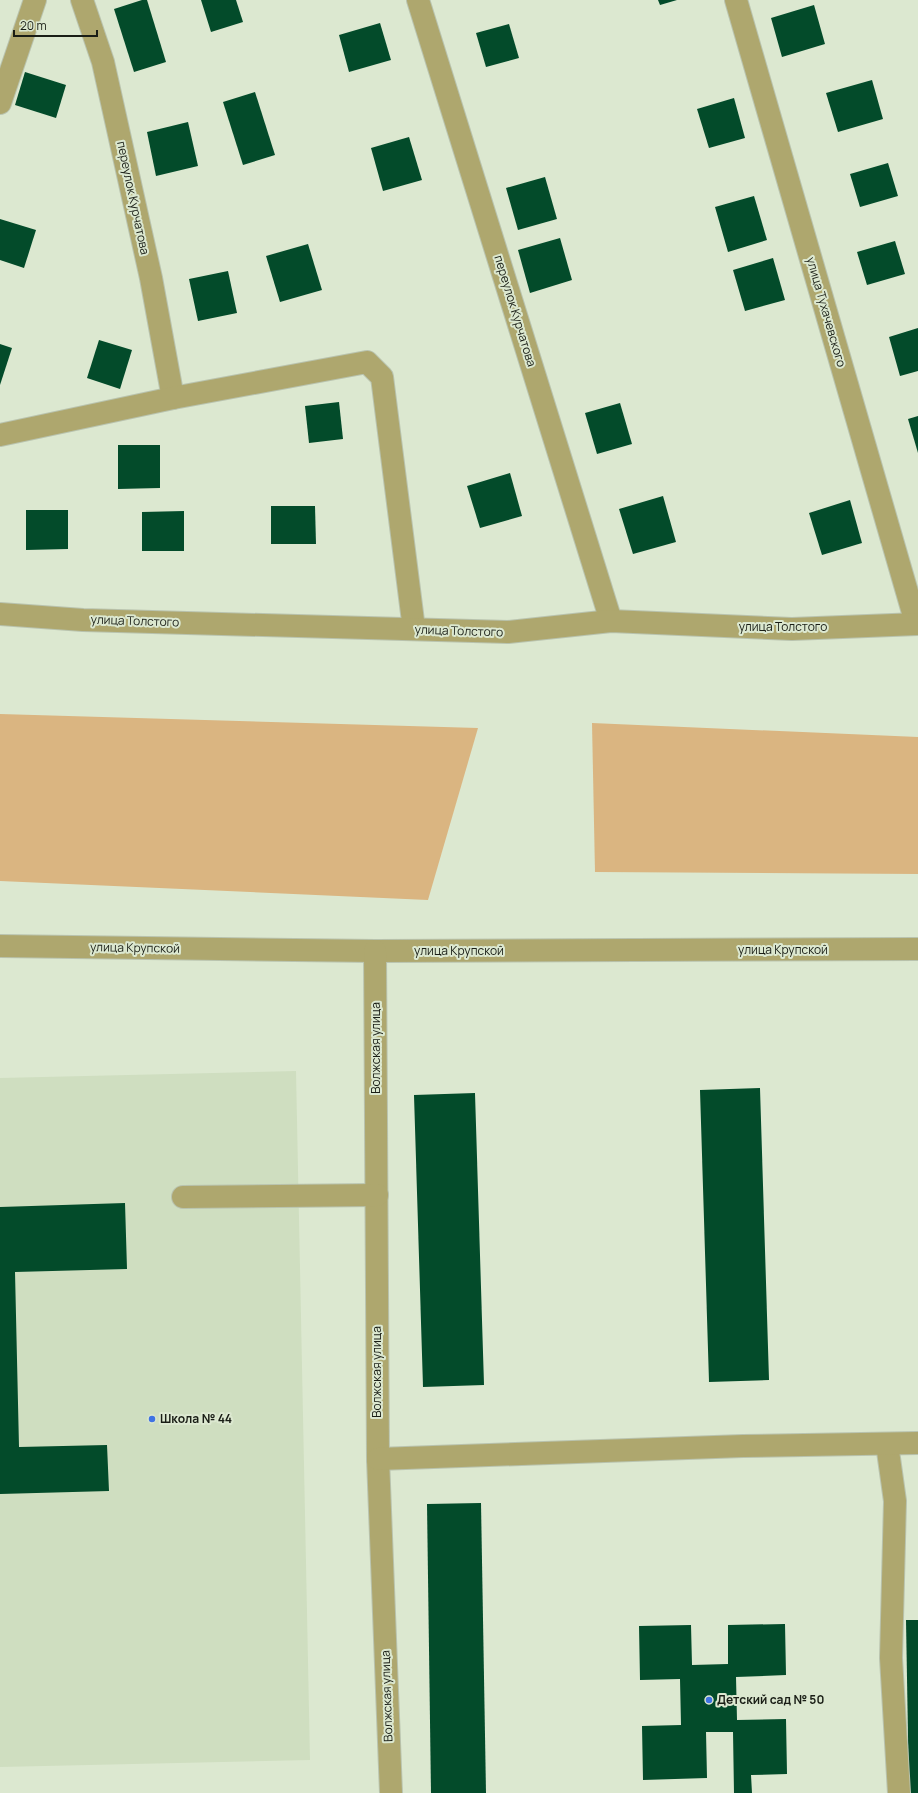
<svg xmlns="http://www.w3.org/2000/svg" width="918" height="1793" font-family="Manrope,sans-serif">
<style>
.built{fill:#cfdec0}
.green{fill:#dab581}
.building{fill:#034b2a}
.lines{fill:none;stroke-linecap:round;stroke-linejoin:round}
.minor-casing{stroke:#b9c3ae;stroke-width:24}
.minor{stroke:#aea76e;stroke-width:22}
.poi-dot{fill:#3f73e3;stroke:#dce8d0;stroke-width:1.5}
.labels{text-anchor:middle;stroke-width:4;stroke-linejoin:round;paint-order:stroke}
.street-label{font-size:12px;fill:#191d15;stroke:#dce8d0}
.poi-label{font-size:12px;font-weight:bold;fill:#191d15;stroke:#dce8d0;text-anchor:start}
</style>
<rect width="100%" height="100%" fill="#dce8d0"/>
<polygon class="built" points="296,1071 310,1760 0,1767 0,1078"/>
<g class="green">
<polygon points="0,714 478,728 428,900 0,881"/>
<polygon points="592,723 918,737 918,874 595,872"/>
</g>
<g class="building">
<polygon points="142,0 147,0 166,62 134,72 114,9"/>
<polygon points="201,0 236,0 243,22 211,32"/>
<polygon points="658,0 677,0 660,5"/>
<polygon points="814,5 825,44 782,57 771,18"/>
<polygon points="380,23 391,60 349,72 339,35"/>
<polygon points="509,24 519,58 486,67 476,33"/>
<polygon points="25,72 66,85 56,118 15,105"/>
<polygon points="872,80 883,119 838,132 826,93"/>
<polygon points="255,92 275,155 243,165 223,102"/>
<polygon points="734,98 745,138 709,148 697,109"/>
<polygon points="188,122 198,166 156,176 147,132"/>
<polygon points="409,137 422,180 383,191 371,148"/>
<polygon points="888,163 898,196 860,207 850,174"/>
<polygon points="545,177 557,219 518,230 506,188"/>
<polygon points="754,196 767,240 728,252 715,207"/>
<polygon points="0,219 36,230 24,268 0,260"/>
<polygon points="560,238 572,280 530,293 518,250"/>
<polygon points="895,241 905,274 867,285 857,252"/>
<polygon points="308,244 322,290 280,302 266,256"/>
<polygon points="773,258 785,300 745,311 733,270"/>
<polygon points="228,271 237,313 198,321 189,279"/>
<polygon points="918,328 918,371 900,376 889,337"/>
<polygon points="99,340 132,350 120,389 87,378"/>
<polygon points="0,344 12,348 0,385"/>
<polygon points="339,402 343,439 309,443 305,406"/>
<polygon points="620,403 632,444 597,454 585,413"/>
<polygon points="918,416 918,453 908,419"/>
<polygon points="118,445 160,445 160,488 118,489"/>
<polygon points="510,473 522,516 480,528 467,486"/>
<polygon points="663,496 676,542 633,554 619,509"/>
<polygon points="850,500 862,543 822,555 809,513"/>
<polygon points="271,506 315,506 316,544 271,544"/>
<polygon points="26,510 68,510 68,549 26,550"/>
<polygon points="184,511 184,551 142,551 142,512"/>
<polygon points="760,1088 769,1380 709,1382 700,1090"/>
<polygon points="475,1093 484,1385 423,1387 414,1095"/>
<polygon points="125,1203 127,1269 15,1272 19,1447 107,1445 109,1491 0,1494 0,1207"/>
<polygon points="481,1503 486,1793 431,1793 427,1504"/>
<polygon points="906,1620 918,1620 918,1793 909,1793"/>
<polygon points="785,1624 786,1675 736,1677 737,1720 786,1719 787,1774 751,1775 752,1793 734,1793 733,1732 706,1732 707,1778 643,1780 642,1726 681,1725 680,1679 640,1680 639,1626 691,1625 692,1665 728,1664 728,1625"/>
</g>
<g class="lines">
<defs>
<g id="minor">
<polyline points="82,0 103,62 151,278 173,398"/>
<polyline points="418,0 611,621"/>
<polyline points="736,0 916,623"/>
<polyline points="0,103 35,0"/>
<polyline points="0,435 173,398 367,362 382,377 414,629"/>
<polyline points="0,614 83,620 508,632 611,621 792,629 918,624"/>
<polyline points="0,946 375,951 918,949"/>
<polyline points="375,951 378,1459 391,1793"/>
<polyline points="183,1197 377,1195"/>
<polyline points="887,1444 895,1501 891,1658 899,1793"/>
<polyline points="378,1459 743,1446 918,1443"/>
</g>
</defs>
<use href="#minor" class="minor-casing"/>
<use href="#minor" class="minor"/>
</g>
<g class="poi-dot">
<circle cx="152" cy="1419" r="4"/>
<circle cx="709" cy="1700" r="4"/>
</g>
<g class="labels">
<g class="street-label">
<text transform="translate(133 198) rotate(78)" y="4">переулок Курчатова</text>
<text transform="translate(515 311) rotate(73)" y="4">переулок Курчатова</text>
<text transform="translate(826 312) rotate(74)" y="4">улица Тухачевского</text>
<text transform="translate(135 621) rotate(2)" y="4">улица Толстого</text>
<text x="783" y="631">улица Толстого</text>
<text transform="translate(459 631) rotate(2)" y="4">улица Толстого</text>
<text transform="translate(135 948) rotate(1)" y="4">улица Крупской</text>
<text x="783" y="954">улица Крупской</text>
<text x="459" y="955">улица Крупской</text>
<text transform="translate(376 1048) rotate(-90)" y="4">Волжская улица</text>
<text transform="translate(377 1372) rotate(-90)" y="4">Волжская улица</text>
<text transform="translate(387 1696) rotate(-92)" y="4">Волжская улица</text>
</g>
<g class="poi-label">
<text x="160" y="1423">Школа № 44</text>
<text x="717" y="1704">Детский сад № 50</text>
</g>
</g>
<path d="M14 30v6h83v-6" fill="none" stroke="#191d15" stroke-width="2"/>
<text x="20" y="30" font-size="12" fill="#191d15" stroke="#dce8d0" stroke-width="3" paint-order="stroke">20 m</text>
</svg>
